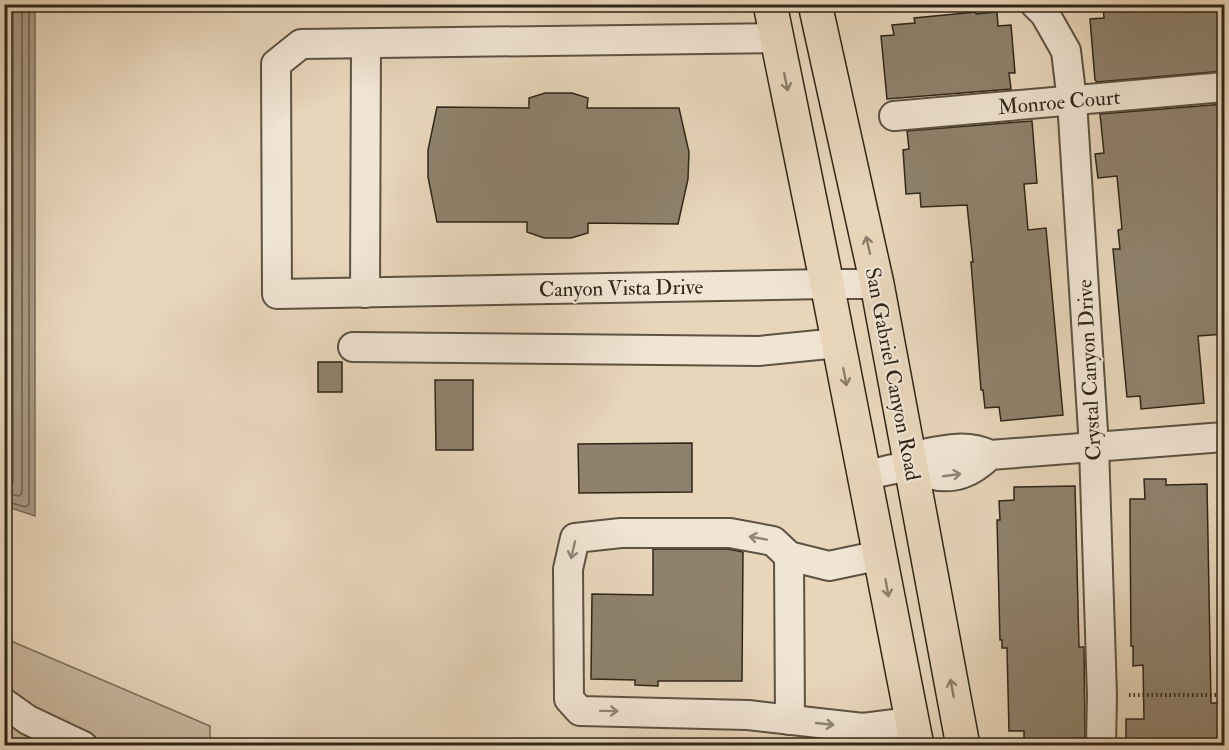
<svg xmlns="http://www.w3.org/2000/svg" width="1229" height="750" font-family="'IM FELL Double Pica',serif">
<style>
.green{fill:#c9b89f;stroke:#7c6f5c;stroke-width:1.5}
.water{fill:#a99a84;stroke:#786c59;stroke-width:1.5}
.lines{fill:none;stroke-linecap:round;stroke-linejoin:round}
.shore{stroke:#6c604e;stroke-width:1.5}
.building{fill:#8f826d;stroke:#2f2619;stroke-width:1.5}
.minor-casing{stroke:#5d5242;stroke-width:32}
.major-casing{stroke:#2f2619;stroke-width:36}
.path{stroke:#2f2619;stroke-width:4;stroke-dasharray:1.5 3;stroke-linecap:butt}
.minor{stroke:#f0e4d3;stroke-width:28}
.major{stroke:#e8d6bb;stroke-width:33}
.oneway{stroke:#8c7e6a}
.oneway2{stroke:#908576}
.labels{text-anchor:middle;stroke-width:4.5;stroke-linejoin:round;paint-order:stroke}
.street-label{font-size:21px;fill:#2f2619;stroke:#f0e4d3}
</style>
<rect width="100%" height="100%" fill="#e8d6bb"/>
<filter id="stains"><feTurbulence type="fractalNoise" baseFrequency=".00333" numOctaves="4"/><feColorMatrix values="0 0 0 0 .2 0 0 0 0 .09 0 0 0 0 .02 0 0 0 .5 -.17"/></filter>
<radialGradient id="worn" r=".72"><stop offset=".6" stop-color="#630" stop-opacity="0"/><stop offset="1" stop-color="#630" stop-opacity=".3"/></radialGradient>
<polygon class="green" points="4,638 210,726 210,745 5,745"/>
<polygon class="water" points="5,4 35,5 35,516 5,506"/>
<g class="lines">
<g class="shore">
<polyline points="4,484 11,484 13,482 13,4"/>
<polyline points="4,493 19,496 22,493 22,4"/>
<polyline points="4,501 26,507 29,504 29,4"/>
</g>
</g>
<g class="building">
<polygon points="1103,4 1224,4 1224,71 1097,82 1095,80 1090,19 1104,18"/>
<polygon points="976,12 976,14 997,12 998,26 1011,25 1015,73 1009,73 1011,89 887,99 881,36 894,35 892,25 915,23 914,18"/>
<polygon points="545,93 572,93 588,98 587,108 679,108 689,152 688,179 678,224 588,223 588,233 571,238 544,238 527,232 527,222 437,222 428,177 428,150 437,107 529,108 529,98"/>
<polygon points="1224,104 1224,334 1198,336 1204,403 1141,409 1140,396 1127,397 1113,249 1120,249 1118,230 1122,229 1117,176 1098,178 1095,154 1104,153 1100,114"/>
<polygon points="1032,121 1037,183 1024,184 1028,230 1046,228 1063,415 1001,421 999,407 985,408 983,390 981,390 971,262 973,262 967,205 921,207 920,193 906,194 903,150 909,149 907,131"/>
<rect x="318" y="362" width="24" height="30"/>
<polygon points="435,380 473,380 473,450 436,450"/>
<polygon points="692,443 692,492 579,493 578,444"/>
<polygon points="1144,479 1166,479 1166,485 1207,484 1211,703 1224,703 1224,746 1131,746 1131,743 1126,743 1126,719 1144,719 1143,665 1133,666 1133,646 1131,646 1130,518 1130,499 1145,499"/>
<polygon points="1075,486 1079,647 1084,647 1085,738 1073,738 1073,744 1024,746 1024,731 1009,731 1007,648 1002,648 1002,640 1000,640 997,520 1000,520 999,501 1014,500 1014,487"/>
<polygon points="653,549 728,549 743,552 742,681 658,681 658,686 635,685 635,680 591,679 592,594 653,595"/>
</g>
<g class="lines">
<defs>
<g id="minor">
<polyline points="1035,4 1045,14 1066,51 1072,101 1094,447 1102,695 1101,746"/>
<polyline points="777,38 301,44 276,64 277,294 827,284 877,284"/>
<polyline points="894,116 1224,87"/>
<polyline points="365,293 366,44"/>
<polyline points="353,347 759,351 838,343"/>
<path d="M908,457C936,452 964,442 990,455"/>
<path d="M864,476C877,473 899,466 911,468C917,469 923,473 929,474C955,481 972,472 990,455L1224,437"/>
<polyline points="881,555 829,566 789,556 773,541 730,533 621,533 575,538 568,569 569,699 580,711 748,715 863,728 911,722"/>
<polyline points="789,556 790,720"/>
<polyline points="4,703 28,720 83,746"/>
</g>
<g id="major">
<polyline points="770,4 827,284 917,746"/>
<polyline points="815,4 877,284 963,746"/>
</g>
</defs>
<use href="#minor" class="minor-casing"/>
<use href="#major" class="major-casing"/>
<polyline class="path" points="1129,695 1224,695"/>
<use href="#minor" class="minor"/>
<use href="#major" class="major"/>
</g>
<defs><path id="oneway-shaft" d="M-6 0H5M1.5-3L5.5 0L1.5 3" fill="none" stroke-width="1.6" stroke-linecap="round" stroke-linejoin="round" transform="scale(1.5)"/></defs>
<g class="oneway">
<use href="#oneway-shaft" transform="translate(786 82) rotate(78)"/>
<use href="#oneway-shaft" transform="translate(868 245) rotate(-103)"/>
<use href="#oneway-shaft" transform="translate(845 377) rotate(79)"/>
<use href="#oneway-shaft" transform="translate(887 588) rotate(80)"/>
<use href="#oneway-shaft" transform="translate(952 688) rotate(-101)"/>
</g>
<g class="oneway2">
<use href="#oneway-shaft" transform="translate(952 475) rotate(-8)"/>
<use href="#oneway-shaft" transform="translate(758 538) rotate(-170)"/>
<use href="#oneway-shaft" transform="translate(573 550) rotate(103)"/>
<use href="#oneway-shaft" transform="translate(609 711) rotate(1)"/>
<use href="#oneway-shaft" transform="translate(825 724) rotate(6)"/>
</g>
<g class="labels">
<g class="street-label">
<text transform="translate(1059 102) rotate(-5)" y="7">Monroe Court</text>
<text transform="translate(621 288) rotate(-1)" y="7">Canyon Vista Drive</text>
<text transform="translate(1089 370) rotate(-93)" y="7">Crystal Canyon Drive</text>
<text transform="translate(893 374) rotate(79)" y="7">San Gabriel Canyon Road</text>
</g>
</g>
<rect width="1229" height="750" fill="none" stroke="#e8d6bb" stroke-width="24"/>
<rect x="6" y="6" width="1217" height="738" fill="none" stroke="#2f2619" stroke-width="3"/>
<rect x="12" y="12" width="1205" height="726" fill="none" stroke="#2f2619" stroke-width="1.5"/>
<rect width="100%" height="100%" filter="url(#stains)"/>
<rect width="100%" height="100%" fill="url(#worn)"/>
</svg>
